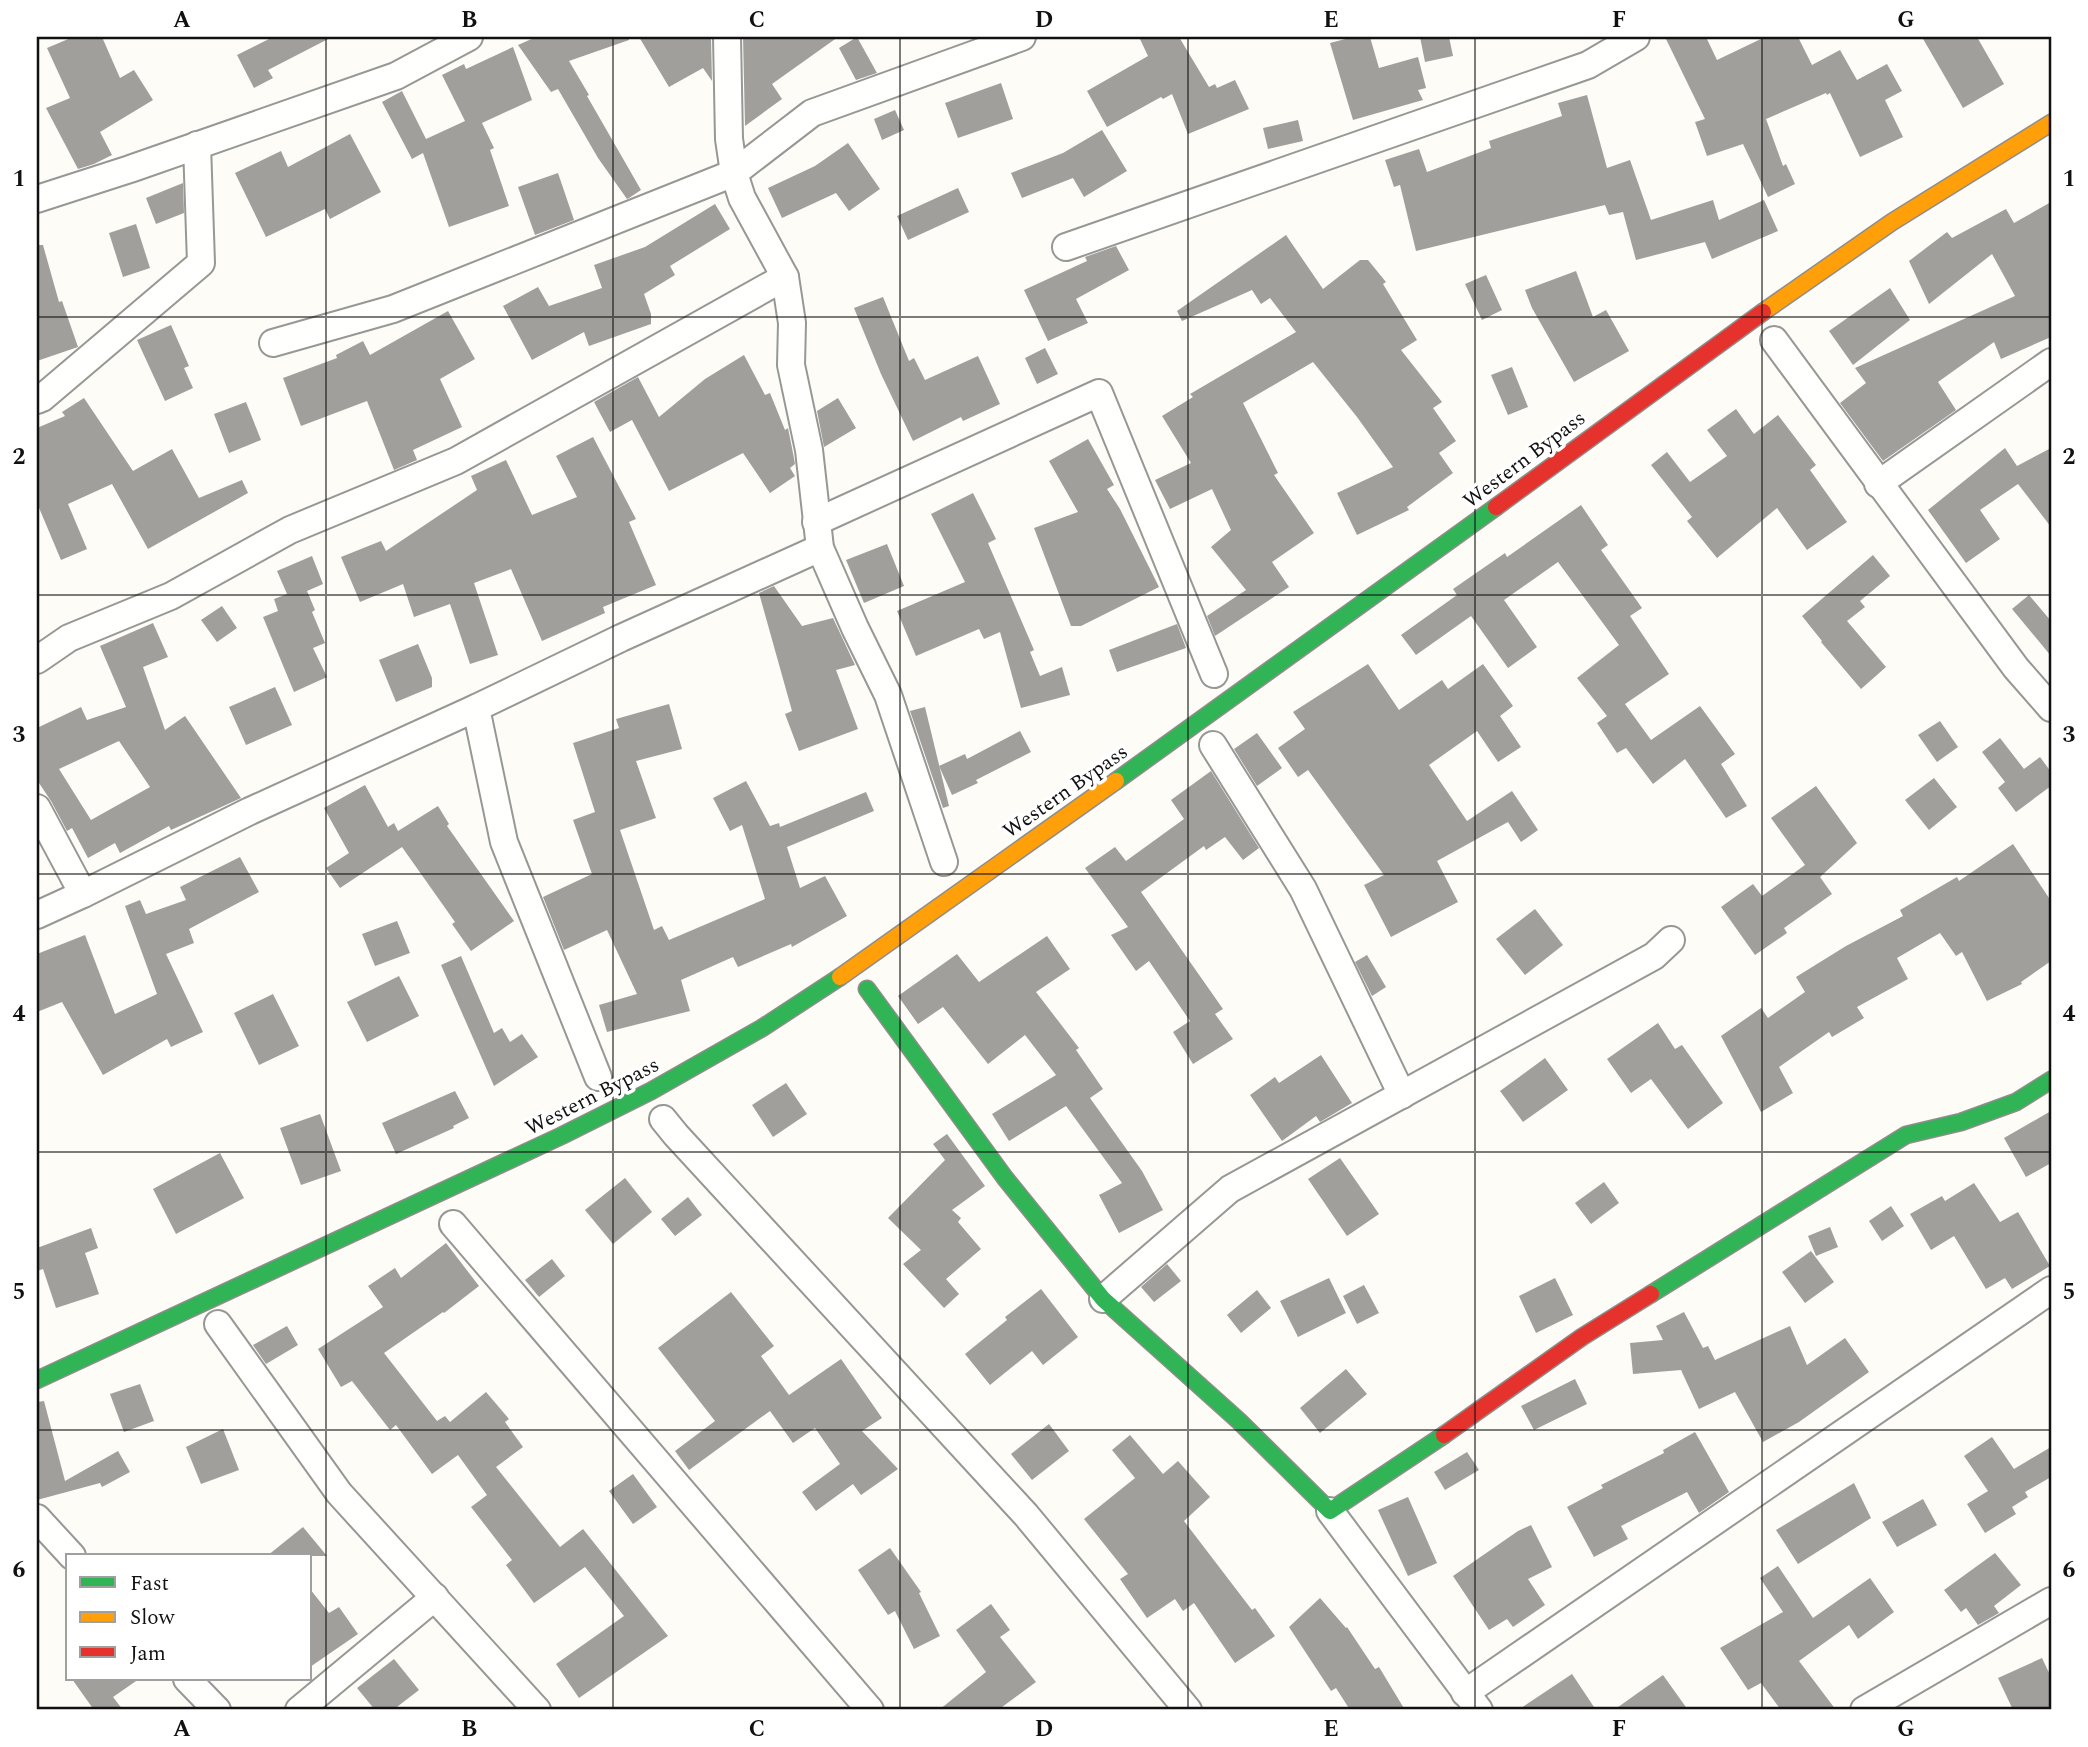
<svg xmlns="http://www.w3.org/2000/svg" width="2088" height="1747" font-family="Spectral,serif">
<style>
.building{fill:#a19f9c;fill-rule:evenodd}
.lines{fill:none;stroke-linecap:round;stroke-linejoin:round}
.street-casing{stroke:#979795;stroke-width:30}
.fast-casing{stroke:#8e8d8b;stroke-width:19}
.slow-casing{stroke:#8e8d8b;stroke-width:19}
.jam-casing{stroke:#8e8d8b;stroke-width:19}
.street{stroke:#fffffe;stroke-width:26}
.fast{stroke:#30b455;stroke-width:16}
.slow{stroke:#ff9f0a;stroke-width:16}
.jam{stroke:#e5322d;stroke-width:16}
.grid{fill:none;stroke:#111;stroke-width:2;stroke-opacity:0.55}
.labels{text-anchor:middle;stroke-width:7;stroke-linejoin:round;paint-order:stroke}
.street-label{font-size:21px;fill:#111;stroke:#fff}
.neatline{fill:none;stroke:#111;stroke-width:2.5}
.grid-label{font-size:23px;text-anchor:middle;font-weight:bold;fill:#111}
</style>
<rect width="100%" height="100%" fill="#fdfcf7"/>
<g class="building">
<polygon points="73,37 102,37 120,78 134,70 153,100 100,132 112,155 94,164 78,169 46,108 70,98 47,48"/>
<polygon points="273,37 332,37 268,70 273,78 254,88 237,55"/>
<polygon points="536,37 629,37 629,40 569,61 589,95 587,96 641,190 629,198 627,199 598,158 558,89 551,92 518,45"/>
<polygon points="639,37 711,37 712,81 703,68 669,87"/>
<polygon points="743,37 838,37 772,84 782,99 745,126"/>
<polygon points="857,37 877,73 856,80 839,48"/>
<polygon points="1139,37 1179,37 1209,87 1215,84 1217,88 1235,80 1249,109 1188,134 1172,94 1163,99 1161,97 1107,127 1087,91 1148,56"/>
<polygon points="1353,37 1370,37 1379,68 1418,57 1426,88 1418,90 1423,100 1353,120 1330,43"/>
<polygon points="1420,37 1449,37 1453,56 1425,62"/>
<polygon points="1665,37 1706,37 1717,60 1765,37 1798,37 1812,65 1840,50 1857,80 1887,64 1902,91 1885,100 1903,137 1860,157 1830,93 1827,95 1826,93 1766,119 1783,166 1786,164 1795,184 1768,197 1743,144 1707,156 1695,122 1705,119"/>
<polygon points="1922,37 1977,37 2004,84 1963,108"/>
<polygon points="513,47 532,100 482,123 494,148 490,150 509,206 449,227 423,153 412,159 382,102 402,91 426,139 465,121 442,75 464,64 466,69"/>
<polygon points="1001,83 1013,119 958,138 945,103"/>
<polygon points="1587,95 1607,168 1630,160 1651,220 1713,200 1719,220 1764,200 1778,231 1712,259 1705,242 1636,260 1623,212 1609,215 1605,205 1416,251 1400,185 1394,187 1385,160 1419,149 1427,172 1491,148 1489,141 1562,116 1558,103"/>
<polygon points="895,110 904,130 882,140 874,119"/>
<polygon points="1298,120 1303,141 1268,149 1263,128"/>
<polygon points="1102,130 1127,171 1084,197 1073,178 1022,198 1011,173 1063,153"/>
<polygon points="350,134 381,192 330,219 325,209 266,237 235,173 281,151 288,167"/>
<polygon points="848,143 880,189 849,211 836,193 782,218 768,188 815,166"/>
<polygon points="558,173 574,220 535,235 518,187"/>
<polygon points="183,183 184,213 156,224 146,198"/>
<polygon points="958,188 969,212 908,240 897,216"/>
<polygon points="2051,202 2051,337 2001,359 1994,342 1938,382 1956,410 1883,461 1840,403 1866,383 1855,368 2015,296 1992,254 1929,304 1909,261 1947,232 1952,238 2006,209 2014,223"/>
<polygon points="715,204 730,229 670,266 675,275 644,294 651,314 651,324 589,346 584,332 532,360 503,306 538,287 549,306 602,288 594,265 645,247"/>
<polygon points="136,224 150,268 123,277 109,233"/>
<polygon points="1286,235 1323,289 1360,260 1368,260 1386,282 1383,284 1417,340 1401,350 1442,402 1433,408 1456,441 1439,453 1453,473 1407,507 1409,510 1357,535 1337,493 1393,467 1357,417 1313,362 1243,403 1278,473 1274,475 1314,533 1272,562 1289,587 1215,636 1207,616 1246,590 1211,547 1231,530 1212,489 1170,509 1155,480 1191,463 1162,416 1193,397 1190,394 1296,332 1270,298 1261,304 1252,290 1182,321 1177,311"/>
<polygon points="37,245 43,245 59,302 62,301 78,347 37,361"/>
<polygon points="1116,246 1129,270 1076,299 1088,323 1048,341 1024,290 1087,261 1085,257"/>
<polygon points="1576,271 1593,317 1606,310 1629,351 1574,382 1532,308 1525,290"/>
<polygon points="1486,275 1502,310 1482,320 1465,284"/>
<polygon points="1890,288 1910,320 1853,365 1829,331"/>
<polygon points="883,297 909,361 914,358 925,380 978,356 1000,404 963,421 961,417 913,441 881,374 854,308"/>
<polygon points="448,311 475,359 440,379 462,427 413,450 417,460 394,470 367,401 301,426 283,378 337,358 336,355 363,341 370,355"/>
<polygon points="171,325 189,366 184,368 193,388 165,401 137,340"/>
<polygon points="1045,348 1058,374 1037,384 1025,358"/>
<polygon points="744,355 765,395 770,393 785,430 788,428 793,453 795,464 790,468 795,476 770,493 743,453 669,491 632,420 610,432 594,402 638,377 659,417 705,379"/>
<polygon points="1512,367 1528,407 1508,415 1491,375"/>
<polygon points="84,398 133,471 172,449 199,498 242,480 248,493 148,549 112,484 68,504 87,549 61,560 37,503 37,428 65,416 62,412"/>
<polygon points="838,398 856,428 824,447 817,411"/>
<polygon points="246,402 261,440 229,453 214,414"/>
<polygon points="1736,409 1754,434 1778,415 1816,465 1810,470 1847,522 1807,550 1777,508 1717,558 1687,521 1692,517 1651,465 1667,452 1690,482 1727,456 1707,430"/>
<polygon points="593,437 636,519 629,522 656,585 603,607 605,613 542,641 511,569 474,583 498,655 470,664 450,604 414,617 403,584 360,602 341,557 381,541 386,551 477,490 471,476 506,460 532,515 577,497 556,456"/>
<polygon points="1088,439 1114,485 1107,489 1120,509 1159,587 1081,626 1071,626 1034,528 1078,512 1049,461"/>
<polygon points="2005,448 2017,466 2051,448 2051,527 2018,484 1980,510 2000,539 1966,563 1928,510"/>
<polygon points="973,493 996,539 988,543 1034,650 1030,652 1040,676 1062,667 1070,695 1021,708 1000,632 984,639 979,629 916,656 897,611 965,582 931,514"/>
<polygon points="1581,505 1608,545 1601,550 1642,608 1630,616 1669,674 1625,704 1651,740 1700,706 1735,754 1721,764 1747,806 1726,818 1685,759 1653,784 1626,748 1617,753 1597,723 1607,716 1577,678 1619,645 1558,562 1504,600 1537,647 1508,668 1471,616 1416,655 1401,635 1457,595 1453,589 1505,553 1507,557"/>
<polygon points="887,544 904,586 864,603 846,560"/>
<polygon points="1873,555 1890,576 1860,601 1865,607 1847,621 1886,667 1861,689 1821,642 1822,641 1802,616"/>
<polygon points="312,556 323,584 307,591 315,610 312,612 325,643 313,648 327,677 294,692 263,617 278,611 274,599 287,594 277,571"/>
<polygon points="774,586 802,626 833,618 855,665 836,670 858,729 799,751 785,714 792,711 759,593"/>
<polygon points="2029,595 2051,621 2051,656 2012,609"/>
<polygon points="222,606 237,628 217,642 201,620"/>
<path d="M153,623L168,657L143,667L165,730L185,716L241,798L171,830L169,826L120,853L115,843L88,858L72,828L67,831L51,801L37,780V728L81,707L87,720L126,707L100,646ZM119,741L150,787L91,820L59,769Z"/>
<polygon points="1177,624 1186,648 1117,672 1109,650"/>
<polygon points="418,644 432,678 432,687 396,702 379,660"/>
<polygon points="1368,664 1399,710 1442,680 1448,689 1483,664 1513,706 1500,716 1521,747 1498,762 1477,731 1429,765 1467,821 1512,791 1538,830 1521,842 1508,822 1437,861 1458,902 1391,937 1364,885 1384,875 1308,770 1298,777 1278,748 1305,729 1293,712"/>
<polygon points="275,687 292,725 246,745 229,707"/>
<polygon points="669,704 682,749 636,761 656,818 620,830 654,930 662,926 669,940 765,899 742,825 730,831 713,798 746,781 770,826 779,823 780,827 866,792 874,811 787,847 800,888 825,876 847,916 792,947 791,944 738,967 733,957 681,980 690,1011 607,1032 599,1005 637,994 607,930 564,950 543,897 592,874 573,820 595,812 573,743 619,728 616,719"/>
<polygon points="925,707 949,806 943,808 910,711"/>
<polygon points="1940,721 1958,747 1937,762 1918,735"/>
<polygon points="1020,731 1031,752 976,780 978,783 952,795 939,766 965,754 967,759"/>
<polygon points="1257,733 1282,768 1257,786 1234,749"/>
<polygon points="2000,738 2024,769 2040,757 2051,772 2051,786 2016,812 1998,788 2005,782 1982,752"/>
<polygon points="1211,771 1259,848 1243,860 1225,837 1206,850 1204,846 1141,892 1223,1009 1215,1014 1233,1039 1193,1064 1173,1032 1190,1021 1149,961 1136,971 1111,935 1128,927 1085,868 1115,847 1126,861 1184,819 1171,800"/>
<polygon points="1934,778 1957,807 1929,830 1905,800"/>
<polygon points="365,785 388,827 394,823 398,831 438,806 449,824 447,826 514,921 471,951 452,924 455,922 402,847 340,888 326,868 349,853 324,808"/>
<polygon points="1816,786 1857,843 1820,877 1832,894 1784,928 1787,933 1755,955 1721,907 1753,884 1762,896 1805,865 1771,818"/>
<polygon points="2013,844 2051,901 2051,961 2021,982 2022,984 1987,1001 1962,952 1956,956 1940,933 1897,958 1908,979 1857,1007 1864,1018 1832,1037 1829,1032 1779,1067 1793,1093 1761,1112 1721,1036 1761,1008 1768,1018 1805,992 1796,977 1846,946 1903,916 1900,910 1957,877 1959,881"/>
<polygon points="240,857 259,892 189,929 194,943 166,954 203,1032 171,1047 167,1039 103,1075 62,1002 37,1012 37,954 85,935 115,1014 157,994 125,906 140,900 146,914 186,900 180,887"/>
<polygon points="1535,909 1563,945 1525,975 1496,939"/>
<polygon points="397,921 410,953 375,966 362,934"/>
<polygon points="1047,936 1070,969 1036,992 1079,1048 1076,1050 1103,1089 1090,1098 1142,1171 1163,1210 1119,1233 1099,1195 1122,1183 1066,1106 1009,1141 992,1114 1056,1075 1025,1035 988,1064 943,1007 918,1024 898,996 957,954 979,982"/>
<polygon points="1367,955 1386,987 1372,996 1355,962"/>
<polygon points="461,956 494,1033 502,1028 510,1042 522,1034 538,1057 494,1086 441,965"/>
<polygon points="399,976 419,1016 367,1042 347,1002"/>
<polygon points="273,994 299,1046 259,1065 234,1013"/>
<polygon points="1658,1023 1675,1049 1682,1045 1723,1103 1688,1129 1651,1079 1631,1093 1607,1059"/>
<polygon points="1321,1055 1352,1103 1320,1122 1316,1116 1282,1141 1250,1095 1275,1077 1279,1083"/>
<polygon points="1545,1058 1568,1090 1523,1122 1500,1091"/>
<polygon points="786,1083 807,1114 773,1137 752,1105"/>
<polygon points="455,1091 469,1118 453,1126 454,1128 396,1154 382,1123"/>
<polygon points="2051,1111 2051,1163 2026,1177 2004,1138"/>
<polygon points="320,1114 341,1171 301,1185 280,1128"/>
<polygon points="947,1134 985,1186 952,1210 961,1218 958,1222 981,1249 946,1279 959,1294 944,1308 903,1264 921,1250 888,1218 945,1160 933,1144"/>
<polygon points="220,1153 244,1198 176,1234 153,1189"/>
<polygon points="1340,1158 1379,1214 1347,1236 1308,1179"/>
<polygon points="625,1178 652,1212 613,1244 585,1210"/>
<polygon points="1604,1182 1619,1203 1591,1224 1575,1203"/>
<polygon points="1974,1183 2000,1222 2018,1212 2050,1266 2012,1289 2005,1278 1986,1289 1954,1236 1931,1250 1910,1214 1942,1196 1945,1201"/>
<polygon points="688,1197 702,1215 675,1236 661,1219"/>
<polygon points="1891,1206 1904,1226 1882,1241 1869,1221"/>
<polygon points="1830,1227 1838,1247 1816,1256 1808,1236"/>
<polygon points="91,1228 98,1248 85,1253 99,1294 56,1308 43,1269 37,1271 37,1248"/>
<polygon points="446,1243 479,1286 444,1313 443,1312 384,1353 437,1421 445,1416 450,1422 486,1392 509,1419 505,1422 523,1447 496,1467 560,1547 583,1529 668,1636 579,1698 556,1664 624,1616 585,1567 534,1603 506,1565 512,1560 471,1507 487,1495 458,1455 432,1474 396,1425 390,1430 352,1381 341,1387 318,1349 383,1307 368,1286 395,1268 401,1278"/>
<polygon points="1811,1251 1834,1282 1805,1303 1782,1272"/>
<polygon points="552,1259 565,1276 539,1297 525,1280"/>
<polygon points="1167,1264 1181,1281 1154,1302 1141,1287"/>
<polygon points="1329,1278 1346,1313 1298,1337 1280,1301"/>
<polygon points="1555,1278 1573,1315 1536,1333 1519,1296"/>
<polygon points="1364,1285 1379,1313 1357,1324 1343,1296"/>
<polygon points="1041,1289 1078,1337 1043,1365 1032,1351 990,1385 965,1354 1007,1320 1005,1317"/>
<polygon points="1257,1290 1271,1308 1241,1333 1227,1315"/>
<polygon points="731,1292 774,1346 761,1356 789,1395 841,1359 882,1418 862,1431 898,1469 861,1495 853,1484 816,1511 802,1492 840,1464 815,1428 793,1443 770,1411 689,1470 675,1451 715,1421 658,1348"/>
<polygon points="1684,1312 1703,1348 1708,1346 1715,1360 1790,1326 1807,1365 1845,1338 1869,1372 1799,1422 1763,1442 1735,1392 1699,1409 1681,1370 1633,1374 1630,1343 1663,1340 1656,1326"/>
<polygon points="287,1326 298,1345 266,1364 253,1345"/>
<polygon points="1346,1369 1367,1394 1320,1433 1300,1408"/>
<polygon points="1575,1379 1587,1404 1534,1430 1521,1406"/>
<polygon points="140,1384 154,1421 124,1432 110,1394"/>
<polygon points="44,1401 65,1481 118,1451 130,1472 102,1487 100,1483 37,1500 37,1402"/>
<polygon points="1049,1424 1069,1451 1032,1480 1011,1454"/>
<polygon points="223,1429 239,1470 201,1484 186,1447"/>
<polygon points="1695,1432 1729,1492 1699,1513 1687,1492 1621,1526 1628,1539 1594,1557 1567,1507 1603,1488 1601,1485 1664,1453 1663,1450"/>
<polygon points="1130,1435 1163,1474 1178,1461 1210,1497 1184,1521 1252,1610 1255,1608 1275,1636 1235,1663 1194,1603 1183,1611 1175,1599 1147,1618 1120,1579 1128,1574 1084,1519 1135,1478 1112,1450"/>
<polygon points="1992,1437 2014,1469 2051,1447 2051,1477 2025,1492 2028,1497 2012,1507 2016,1514 1985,1533 1967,1504 1988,1491 1964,1456"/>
<polygon points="1467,1452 1479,1470 1445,1490 1434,1472"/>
<polygon points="633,1474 657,1507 633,1524 609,1491"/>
<polygon points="1854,1483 1871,1518 1798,1564 1776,1530"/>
<polygon points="1408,1497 1437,1563 1408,1576 1378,1510"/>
<polygon points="1923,1499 1937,1525 1897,1547 1882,1522"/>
<polygon points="1531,1525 1552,1567 1528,1579 1545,1605 1513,1627 1507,1619 1489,1630 1453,1576 1518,1531"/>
<polygon points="303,1527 327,1556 267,1556"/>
<polygon points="890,1548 921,1592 919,1593 940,1636 914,1649 895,1611 888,1615 858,1570"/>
<polygon points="1995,1553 2021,1585 1994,1606 1999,1613 1978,1625 1966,1608 1961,1612 1944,1590"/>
<polygon points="1778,1566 1813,1618 1870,1578 1894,1612 1858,1639 1849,1625 1799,1661 1836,1710 1781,1710 1761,1683 1748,1690 1720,1648 1783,1612 1760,1578"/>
<polygon points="310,1589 329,1613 339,1607 358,1634 310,1667"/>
<polygon points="1320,1598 1346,1628 1347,1627 1375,1669 1379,1667 1405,1710 1350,1710 1336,1688 1331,1691 1289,1627"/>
<polygon points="991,1604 1010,1630 1000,1637 1036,1682 998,1710 939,1710 986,1672 956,1630"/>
<polygon points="2042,1658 2051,1677 2051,1710 2013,1710 1998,1678"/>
<polygon points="394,1659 419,1690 393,1710 375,1710 357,1688"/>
<polygon points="1572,1674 1596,1710 1518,1710"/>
<polygon points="1663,1675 1688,1710 1614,1710"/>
<polygon points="72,1679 139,1679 113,1697 123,1710 94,1710"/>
</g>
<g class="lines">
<defs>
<g id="street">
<polyline points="727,37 729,139 734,173 742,198 785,277 792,323 791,365 809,450 820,548 855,628 888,695 944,862"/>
<polyline points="37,199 130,169 396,76 469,37"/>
<polyline points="1066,247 1588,65 1636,37"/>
<polyline points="1774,340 2016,668 2051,708"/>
<polyline points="273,343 393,309 734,173 812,113 1022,37"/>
<polyline points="37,400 42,398 201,263 197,145"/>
<polyline points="1878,484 2051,362"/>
<polyline points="816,522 1099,393 1214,674"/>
<polyline points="37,660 69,638 171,596 290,530 456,461 785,277"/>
<polyline points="1213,745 1303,889 1402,1095"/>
<polyline points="37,808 83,894"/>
<polyline points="37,915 83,894 250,811 476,708"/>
<polyline points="598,1077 504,842 476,708 621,638 820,548"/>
<polyline points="663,1119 676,1135 1026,1515 1188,1710"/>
<polyline points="453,1224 870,1710"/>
<polyline points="1103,1299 1230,1189 1654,956 1671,940"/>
<polyline points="218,1324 339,1493 537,1710"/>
<polyline points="1330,1511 1479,1710"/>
<polyline points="37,1518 72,1556"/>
<polyline points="187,1679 217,1710"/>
<polyline points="1465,1693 2051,1290"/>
<polyline points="299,1710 435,1597"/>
<polyline points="1864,1710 2051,1601"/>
</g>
<g id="fast">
<polyline points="1116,781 1496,507"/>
<polyline points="867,989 1005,1178 1103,1299 1239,1421 1330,1511 1444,1435"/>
<polyline points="1651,1294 1906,1135 1961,1122 2016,1102 2051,1080"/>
<polyline points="37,1380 561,1136 651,1091 762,1028 840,977"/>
</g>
<g id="slow">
<polyline points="1763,312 1892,222 2051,123"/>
<polyline points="840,977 1116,781"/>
</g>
<g id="jam">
<polyline points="1496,507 1763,312"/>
<polyline points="1444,1435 1582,1337 1651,1294"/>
</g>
</defs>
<use href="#street" class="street-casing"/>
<use href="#fast" class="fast-casing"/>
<use href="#slow" class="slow-casing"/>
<use href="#jam" class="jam-casing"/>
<use href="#street" class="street"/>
<use href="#fast" class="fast"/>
<use href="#slow" class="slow"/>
<use href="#jam" class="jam"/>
</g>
<path class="grid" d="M326,37V1710M613,37V1710M900,37V1710M1188,37V1710M1475,37V1710M1762,37V1710M37,317H2051M37,595H2051M37,874H2051M37,1152H2051M37,1430H2051"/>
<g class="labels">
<g class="street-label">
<text transform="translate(1524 459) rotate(-37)" y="7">Western Bypass</text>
<text transform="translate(1065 791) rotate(-35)" y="7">Western Bypass</text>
<text transform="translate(592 1096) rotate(-27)" y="7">Western Bypass</text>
</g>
</g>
<rect width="2088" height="1747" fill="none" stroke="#ffffff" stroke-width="77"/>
<rect x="66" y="1554" width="245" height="126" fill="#ffffff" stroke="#a0a0a0" stroke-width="2"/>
<rect x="80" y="1577" width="35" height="10" fill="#30b455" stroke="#a0a0a0" stroke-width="2"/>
<text x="130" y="1590" font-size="21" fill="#111111">Fast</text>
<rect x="80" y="1612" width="35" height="10" fill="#ff9f0a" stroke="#a0a0a0" stroke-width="2"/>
<text x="130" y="1624" font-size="21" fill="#111111">Slow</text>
<rect x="80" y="1647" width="35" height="10" fill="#e5322d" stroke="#a0a0a0" stroke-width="2"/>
<text x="130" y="1660" font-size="21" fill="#111111">Jam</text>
<rect x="38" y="38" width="2012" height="1670" class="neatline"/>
<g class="grid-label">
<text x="182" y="27">A</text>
<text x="469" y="27">B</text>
<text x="757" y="27">C</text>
<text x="1044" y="27">D</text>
<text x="1331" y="27">E</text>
<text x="1619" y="27">F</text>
<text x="1906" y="27">G</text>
<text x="19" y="186">1</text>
<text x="2069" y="186">1</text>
<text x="19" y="464">2</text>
<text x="2069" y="464">2</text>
<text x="19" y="742">3</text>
<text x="2069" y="742">3</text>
<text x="19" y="1021">4</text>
<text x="2069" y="1021">4</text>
<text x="19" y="1299">5</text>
<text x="2069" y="1299">5</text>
<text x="19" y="1577">6</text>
<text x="2069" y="1577">6</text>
<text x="182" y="1736">A</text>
<text x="469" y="1736">B</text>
<text x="757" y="1736">C</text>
<text x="1044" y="1736">D</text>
<text x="1331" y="1736">E</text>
<text x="1619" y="1736">F</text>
<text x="1906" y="1736">G</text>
</g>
</svg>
